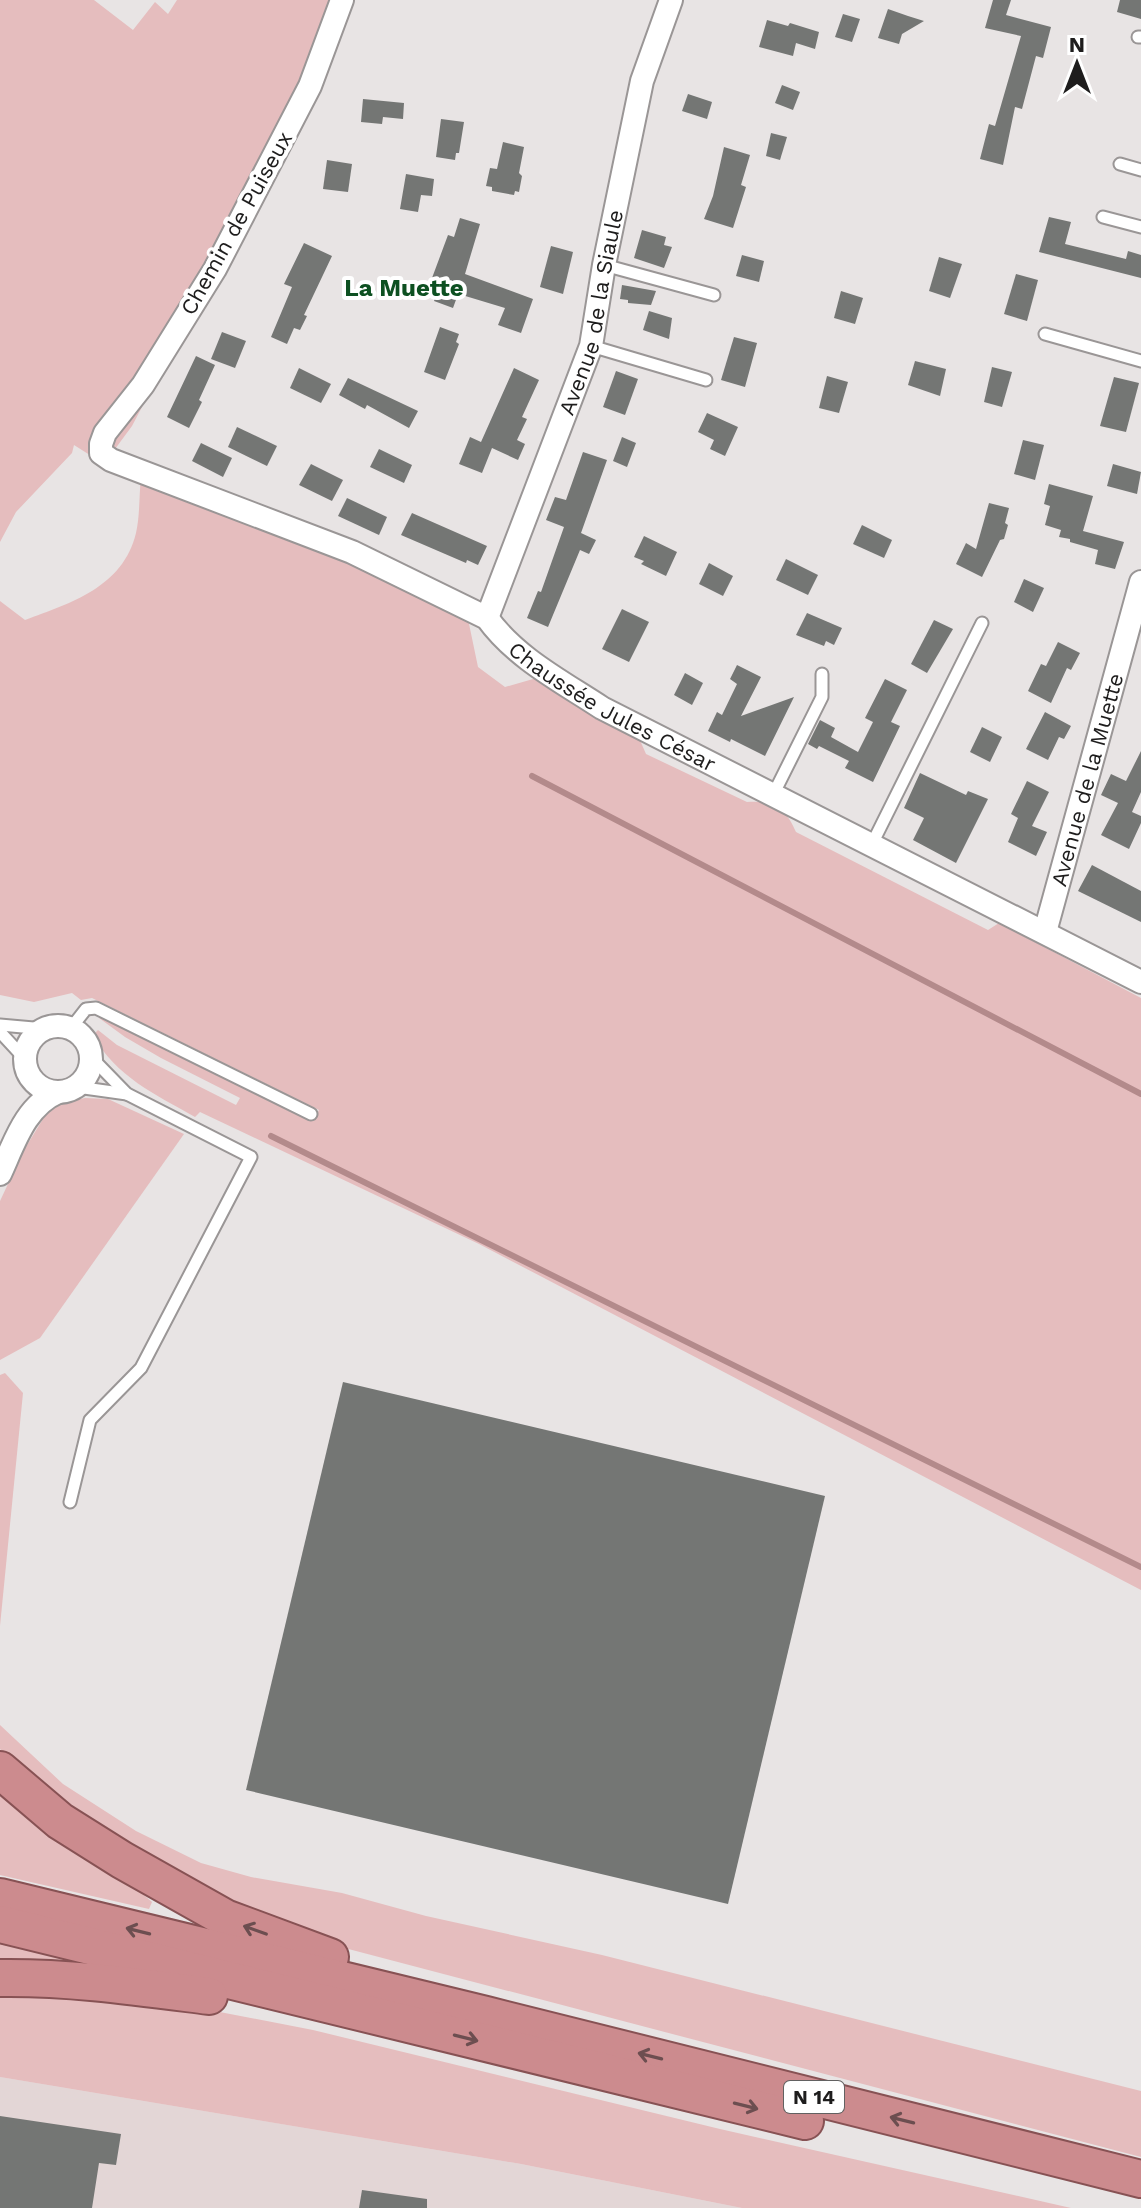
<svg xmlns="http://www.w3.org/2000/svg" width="1141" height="2208" font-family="'Work Sans',sans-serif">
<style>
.built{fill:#e3d6d6}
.green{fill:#e5bdbe}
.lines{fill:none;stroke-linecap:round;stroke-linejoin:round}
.stream{stroke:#b38a8b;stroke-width:6}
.building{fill:#747674}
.service-casing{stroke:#9a9696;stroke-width:15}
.minor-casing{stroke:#9a9696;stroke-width:26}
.trunk-casing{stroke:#875254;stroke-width:40}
.service{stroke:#fff;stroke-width:11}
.minor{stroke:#fff;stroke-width:22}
.trunk{stroke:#cc8b8e;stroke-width:36}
.oneway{stroke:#6c4e50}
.labels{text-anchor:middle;stroke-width:8;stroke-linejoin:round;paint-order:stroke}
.shield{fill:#fff;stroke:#626161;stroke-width:2}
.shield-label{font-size:20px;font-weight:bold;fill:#1e1d1d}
.street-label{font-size:22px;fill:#1e1d1d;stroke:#fff}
.neighbourhood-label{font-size:24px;font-weight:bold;fill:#0d5021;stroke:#fff}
</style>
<rect width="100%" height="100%" fill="#e8e4e4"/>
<polygon class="built" points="0,2077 521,2164 742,2208 0,2208"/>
<g class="green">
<polygon points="0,0 94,0 133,30 155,2 168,14 177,0 351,0 310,86 132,426 104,464 74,445 72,453 16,512 0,542"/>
<path d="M141,477L341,556L468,619L478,667L505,687L540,677L639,738L646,754L747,802C773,800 786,808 796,832L988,930L999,923L1141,998V1590L479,1244L200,1112L195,1117C155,1094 116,1077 93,1035L98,1030L117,1045L236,1105L240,1098L161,1058L125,1037L99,1018V1014L313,1121L319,1110L92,998L81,1000L72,993L34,1002L0,995V601L25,620C71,603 123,587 136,533C140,516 139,495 141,477Z"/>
<polygon points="85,1098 108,1099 184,1134 40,1338 0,1360 0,1201 24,1150 46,1114 62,1103"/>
<polygon points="5,1373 23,1393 0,1626 0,1375"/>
<polygon points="0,1725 63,1784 136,1831 201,1863 251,1877 342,1893 426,1916 602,1955 1141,2091 1141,2157 318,1941 209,1895 41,1788 0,1749"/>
<polygon points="0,1789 119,1874 152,1902 149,1909 0,1875"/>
<polygon points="0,1942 73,1961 74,1972 0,1970"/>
<polygon points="41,1994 199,2008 313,2030 720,2129 1071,2208 742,2208 521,2164 0,2077 0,1998"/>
</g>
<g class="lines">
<g class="stream">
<polyline points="532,776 1141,1094"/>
<polyline points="271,1136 1141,1567"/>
</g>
</g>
<g class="building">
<polygon points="993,0 1011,0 1006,15 1051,27 1043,58 1036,56 1022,109 1015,107 1003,165 980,159 989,124 995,126 1021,36 985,28"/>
<polygon points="1120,0 1141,0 1141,19 1117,12"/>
<polygon points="888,9 908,16 924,21 902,34 899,44 878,38"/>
<polygon points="843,14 860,19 852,42 835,37"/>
<polygon points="767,20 788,26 790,23 819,32 815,49 796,43 793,56 759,47"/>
<polygon points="782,85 800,92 793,110 775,103"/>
<polygon points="688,94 712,102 707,119 682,111"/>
<polygon points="363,99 404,103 403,119 383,117 382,124 361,122"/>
<polygon points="441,119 464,122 459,153 456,153 455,160 436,157"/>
<polygon points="771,133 787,137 780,160 766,156"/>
<polygon points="503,142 524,147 519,173 522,176 519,192 515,191 514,195 492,191 492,187 486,186 490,168 497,169"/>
<polygon points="724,147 750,155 741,185 746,187 733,228 704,219 713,196"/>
<polygon points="327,160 352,164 348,192 323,189"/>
<polygon points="406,174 434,179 432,196 421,195 418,212 400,209"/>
<polygon points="1049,217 1071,222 1065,244 1126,259 1128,251 1141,255 1141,278 1039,252"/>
<polygon points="460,218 480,224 465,274 533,299 521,333 498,325 505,308 462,295 461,299 457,297 453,308 434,301 441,281 432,278 448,235 454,237"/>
<polygon points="642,230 666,237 664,245 672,247 664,268 634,258"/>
<polygon points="304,243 332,256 304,315 307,316 300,330 294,328 287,344 271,337 292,287 284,284"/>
<polygon points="551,246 573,252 563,294 540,287"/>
<polygon points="742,255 764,261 759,282 736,276"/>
<polygon points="939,257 962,264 950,298 929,291"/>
<polygon points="1016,274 1038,280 1027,321 1004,314"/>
<polygon points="622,285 656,291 651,305 628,303 628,300 620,299"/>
<polygon points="841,291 863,298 855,324 834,318"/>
<polygon points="649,311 672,318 669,339 643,330"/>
<polygon points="440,327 459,334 456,342 459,344 445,380 424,372"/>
<polygon points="222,332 246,341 235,368 211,359"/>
<polygon points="734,337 757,343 745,387 721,380"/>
<polygon points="196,356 215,365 199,400 202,402 189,428 167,417"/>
<polygon points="915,361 946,369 940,396 908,385"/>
<polygon points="992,367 1012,372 1002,407 984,402"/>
<polygon points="299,368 331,384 321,403 290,388"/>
<polygon points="514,368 539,380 522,417 527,419 517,440 525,444 518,460 492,448 482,473 459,464 470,437 481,442"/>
<polygon points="616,371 638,379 625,415 603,407"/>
<polygon points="827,376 848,382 839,413 819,408"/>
<polygon points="1114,377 1139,383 1126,432 1100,426"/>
<polygon points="348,378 418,411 409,428 367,405 365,409 339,395"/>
<polygon points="707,413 738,427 725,456 710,449 714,440 698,432"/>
<polygon points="237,427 277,446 267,466 228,447"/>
<polygon points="622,437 636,443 627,467 613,461"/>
<polygon points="1023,440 1044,445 1035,480 1014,474"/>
<polygon points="201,443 232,458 223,477 192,461"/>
<polygon points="379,449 412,465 404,483 370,467"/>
<polygon points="583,452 607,460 581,533 596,540 589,554 580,550 548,627 527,618 538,591 541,592 564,527 546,520 555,497 566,500"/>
<polygon points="311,464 343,480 332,501 299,485"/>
<polygon points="1113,464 1141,472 1137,494 1107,486"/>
<polygon points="1049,484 1093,496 1083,531 1124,542 1115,569 1095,564 1098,550 1070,542 1070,539 1059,537 1061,530 1045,525 1050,506 1044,504"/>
<polygon points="347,498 387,517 379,535 338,516"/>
<polygon points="989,503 1009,508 1005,523 1008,525 1004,539 1000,540 982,577 956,564 966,543 976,549"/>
<polygon points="412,513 487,546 478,565 467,560 466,563 401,535"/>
<polygon points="862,525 892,540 884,558 853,544"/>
<polygon points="644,536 677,552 666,576 641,564 644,561 634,557"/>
<polygon points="786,559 818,575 808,595 776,580"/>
<polygon points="709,563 733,576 723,596 699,584"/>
<polygon points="1024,579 1044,588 1033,612 1014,602"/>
<polygon points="622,609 649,622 629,662 602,649"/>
<polygon points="807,613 842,628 834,645 826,641 824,646 796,635"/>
<polygon points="934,620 953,629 927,673 911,664"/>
<polygon points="1058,642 1080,653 1071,670 1067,668 1051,703 1028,691 1041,664 1046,666"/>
<polygon points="737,665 761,677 741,716 794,697 765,756 731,739 730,742 708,731 717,712 722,715 737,684 730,679"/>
<polygon points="685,673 703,683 692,705 674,695"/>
<polygon points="885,679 907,690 891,722 900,726 873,782 845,768 849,761 819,746 817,749 808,744 820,720 835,728 831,737 858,752 873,722 865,718"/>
<polygon points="1045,712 1071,726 1064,739 1059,737 1048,760 1026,749"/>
<polygon points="982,727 1002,737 990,762 970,752"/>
<polygon points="1141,751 1141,792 1132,812 1141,816 1141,823 1129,849 1101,835 1118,803 1101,795 1111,774 1126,781"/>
<polygon points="920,773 966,795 968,791 988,799 956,863 913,840 924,818 904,808"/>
<polygon points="1027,781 1049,792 1032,826 1047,832 1036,856 1008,842 1018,818 1011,814"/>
<polygon points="1092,865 1141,891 1141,922 1078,891"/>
<polygon points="343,1382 825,1496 728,1904 246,1790"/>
<polygon points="0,2116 121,2134 116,2165 99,2163 92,2208 0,2208"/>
<polygon points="362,2190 427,2199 427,2208 359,2208"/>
</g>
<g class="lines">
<defs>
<g id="service">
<polyline points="1138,37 1141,37"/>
<polyline points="1120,164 1141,170"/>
<polyline points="1103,217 1141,227"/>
<polyline points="604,265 714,295"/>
<polyline points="1045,334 1141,361"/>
<polyline points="591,346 706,380"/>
<polyline points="773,795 822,697 822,674"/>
<polyline points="871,846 982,623"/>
<polyline points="0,1025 45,1029"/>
<polyline points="71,1028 86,1009 96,1008 311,1114"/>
<polyline points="0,1032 25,1059"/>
<polyline points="77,1087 127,1094"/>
<polyline points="70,1502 90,1420 141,1368 251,1157 127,1094 91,1057"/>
</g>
<g id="minor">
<path id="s1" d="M342,0L310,86L215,269L143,385L105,433L101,444V453L111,460L352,552L487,618C516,658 561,681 602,708L1141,982"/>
<path id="s2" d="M487,618L591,346L604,265L642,81L671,0"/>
<path id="s3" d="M1045,932L1141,582"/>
<circle cx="58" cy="1059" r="33"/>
<path d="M0,1174C14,1144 25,1106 58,1092"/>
</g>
<g id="trunk">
<polyline points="0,1770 60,1821 122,1860 225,1918 330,1957"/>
<polyline points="0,1897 486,2015 1141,2179"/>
<polyline points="0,1924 805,2121"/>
<path d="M0,1978C71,1977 139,1987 209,1996"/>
</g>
</defs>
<use href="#service" class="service-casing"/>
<use href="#minor" class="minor-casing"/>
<use href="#trunk" class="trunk-casing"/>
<use href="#service" class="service"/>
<use href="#minor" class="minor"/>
<use href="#trunk" class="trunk"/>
</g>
<defs><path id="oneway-shaft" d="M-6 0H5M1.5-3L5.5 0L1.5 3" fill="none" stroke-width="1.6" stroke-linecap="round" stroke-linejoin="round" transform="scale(2)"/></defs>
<g class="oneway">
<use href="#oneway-shaft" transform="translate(255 1930) rotate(-160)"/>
<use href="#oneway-shaft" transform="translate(138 1931) rotate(-166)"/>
<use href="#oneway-shaft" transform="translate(466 2038) rotate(14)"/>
<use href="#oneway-shaft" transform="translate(650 2056) rotate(-166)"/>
<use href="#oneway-shaft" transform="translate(746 2106) rotate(14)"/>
<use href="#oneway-shaft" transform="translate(902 2120) rotate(-166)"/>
</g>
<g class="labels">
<rect class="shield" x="784" y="2081" width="60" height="32" rx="6"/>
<g class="shield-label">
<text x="814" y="2104">N 14</text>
</g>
<g class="street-label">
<text transform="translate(236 223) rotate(-61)" y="8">Chemin de Puiseux</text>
<text dy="8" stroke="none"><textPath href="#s2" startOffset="324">Avenue de la Siaule</textPath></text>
<text dy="8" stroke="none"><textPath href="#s1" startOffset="1092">Chaussée Jules César</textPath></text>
<text dy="8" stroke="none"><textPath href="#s3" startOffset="158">Avenue de la Muette</textPath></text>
</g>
<g class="neighbourhood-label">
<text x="404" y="296">La Muette</text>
</g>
</g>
<g transform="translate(1077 64)" stroke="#ffffff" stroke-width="6" paint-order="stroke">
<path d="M0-6L14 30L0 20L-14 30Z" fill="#1e1d1d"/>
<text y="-12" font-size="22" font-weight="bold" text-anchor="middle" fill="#1e1d1d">N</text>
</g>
</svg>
